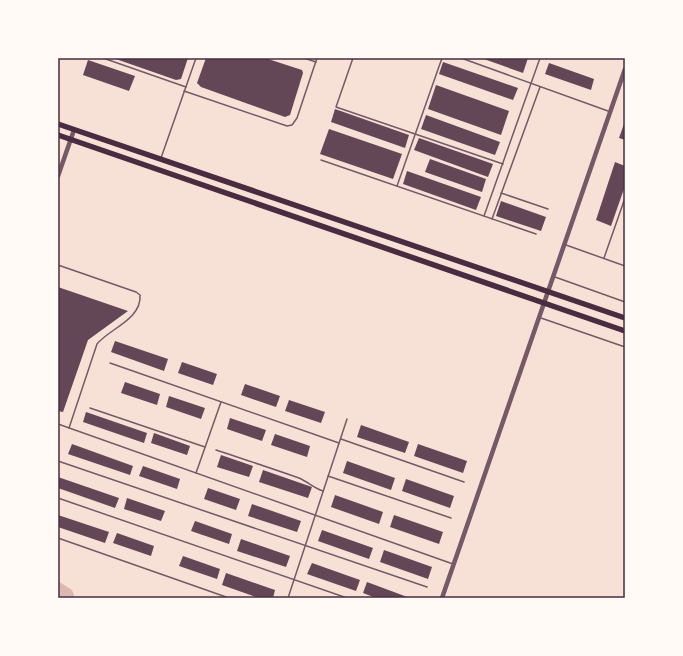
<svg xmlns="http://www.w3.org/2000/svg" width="683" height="656" font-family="Jost,sans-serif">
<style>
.water{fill:#dcb8b0}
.building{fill:#644757}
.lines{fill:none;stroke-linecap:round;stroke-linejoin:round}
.service{stroke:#755966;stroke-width:1.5}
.tertiary{stroke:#755966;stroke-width:4.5}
.primary{stroke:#4a2c40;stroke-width:5.5}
.neatline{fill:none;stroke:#4a2c40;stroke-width:1.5}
</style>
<rect width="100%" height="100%" fill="#f7e1d7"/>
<polygon class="water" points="58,581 72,590 75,598 58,598"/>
<g class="building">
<polygon points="113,58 188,58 181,79 176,80"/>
<polygon points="206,58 265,58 302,70 303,73 290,115 285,117 201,87 197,83"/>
<polygon points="481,58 528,58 523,73"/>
<polygon points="88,60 135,76 129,91 83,75"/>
<polygon points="443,62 518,88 513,100 439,74"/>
<polygon points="549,63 594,79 591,90 545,74"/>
<polygon points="436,85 509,111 501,135 428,109"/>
<polygon points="335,109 409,135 405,148 331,122"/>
<polygon points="426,115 500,142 495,155 421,129"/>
<polygon points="625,121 625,140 619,138"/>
<polygon points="329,129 402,154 393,179 320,154"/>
<polygon points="419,138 493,164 488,177 414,150"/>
<polygon points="430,159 486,179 482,192 425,172"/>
<polygon points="615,162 625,166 625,186 611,226 596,220"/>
<polygon points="407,171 481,197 476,210 403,184"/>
<polygon points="501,201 546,217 541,231 496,216"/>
<polygon points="58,287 128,311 88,340 63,412 58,411"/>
<polygon points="115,341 168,359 164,371 111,352"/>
<polygon points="182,362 217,374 213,385 178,373"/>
<polygon points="125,382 160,394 157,405 121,393"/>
<polygon points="245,384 280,396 276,407 241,395"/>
<polygon points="169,396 205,408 201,419 166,407"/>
<polygon points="289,400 325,412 321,423 285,411"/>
<polygon points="86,412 147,433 144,443 83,422"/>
<polygon points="230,418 266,430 262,441 227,429"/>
<polygon points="361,425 409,442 405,453 357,437"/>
<polygon points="154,433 190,446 187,455 151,443"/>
<polygon points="275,434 310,446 307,457 271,445"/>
<polygon points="72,444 133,466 130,475 68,454"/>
<polygon points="418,444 467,461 463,473 414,456"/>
<polygon points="221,455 253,466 249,477 217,467"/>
<polygon points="347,461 395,478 391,490 343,473"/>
<polygon points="143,466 180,479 177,489 139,476"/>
<polygon points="263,470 312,487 308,498 259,482"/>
<polygon points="58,477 119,498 115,508 58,488"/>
<polygon points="406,479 454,496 450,508 402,491"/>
<polygon points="208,488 240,499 236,510 204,499"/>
<polygon points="335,495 383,512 379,524 331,507"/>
<polygon points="127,498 165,511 161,521 124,509"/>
<polygon points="252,504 301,521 297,532 248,516"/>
<polygon points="58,515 109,532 105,543 58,527"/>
<polygon points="394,515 443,532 439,544 390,527"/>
<polygon points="195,521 232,534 229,544 191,531"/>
<polygon points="322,530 373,548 369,559 318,541"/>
<polygon points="117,533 154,546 151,556 113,543"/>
<polygon points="241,539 290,556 286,567 237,551"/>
<polygon points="384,550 432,567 428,579 380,562"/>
<polygon points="183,556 220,569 217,579 179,566"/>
<polygon points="312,563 360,580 356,591 307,574"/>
<polygon points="226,573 275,590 273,598 259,598 222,585"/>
<polygon points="367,582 410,598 376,598 363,593"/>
</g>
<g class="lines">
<g class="service">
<polyline points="103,58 186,87"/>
<polyline points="304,58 316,62"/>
<polyline points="353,58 336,107 503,164"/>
<polyline points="461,58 608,111"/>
<polyline points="184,91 287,126 292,125 297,118 317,58"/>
<polyline points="161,158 196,58"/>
<polyline points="321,160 536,234"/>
<polyline points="397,186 442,58"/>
<polyline points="501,193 548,209"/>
<polyline points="484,216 540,58"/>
<polyline points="492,219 540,87"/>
<polyline points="566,245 625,266"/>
<polyline points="604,258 625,198"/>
<path d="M58,265L136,292L140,295C142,319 109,329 97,344L69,428"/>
<polyline points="555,277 625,302"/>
<polyline points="541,318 625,347"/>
<polyline points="110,363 339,443"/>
<polyline points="90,408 205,447"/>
<polyline points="58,424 453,564"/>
<polyline points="341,439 464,482"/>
<path d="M216,450C243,459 271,468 299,478C308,482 314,488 323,491"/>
<polyline points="58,461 427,587"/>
<polyline points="196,473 221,402"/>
<polyline points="328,476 451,518"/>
<polyline points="58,498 347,598"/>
<polyline points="58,538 229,598"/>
<polyline points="288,598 347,419"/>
</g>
<g class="tertiary">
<polyline points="58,176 74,130"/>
<polyline points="442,598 625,69"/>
</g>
<g class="primary">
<polyline points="58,124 625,318"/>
<polyline points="58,135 625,331"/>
</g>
</g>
<rect width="683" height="656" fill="none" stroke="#fffaf5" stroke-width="118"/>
<rect x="59" y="59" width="565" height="538" class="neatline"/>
</svg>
